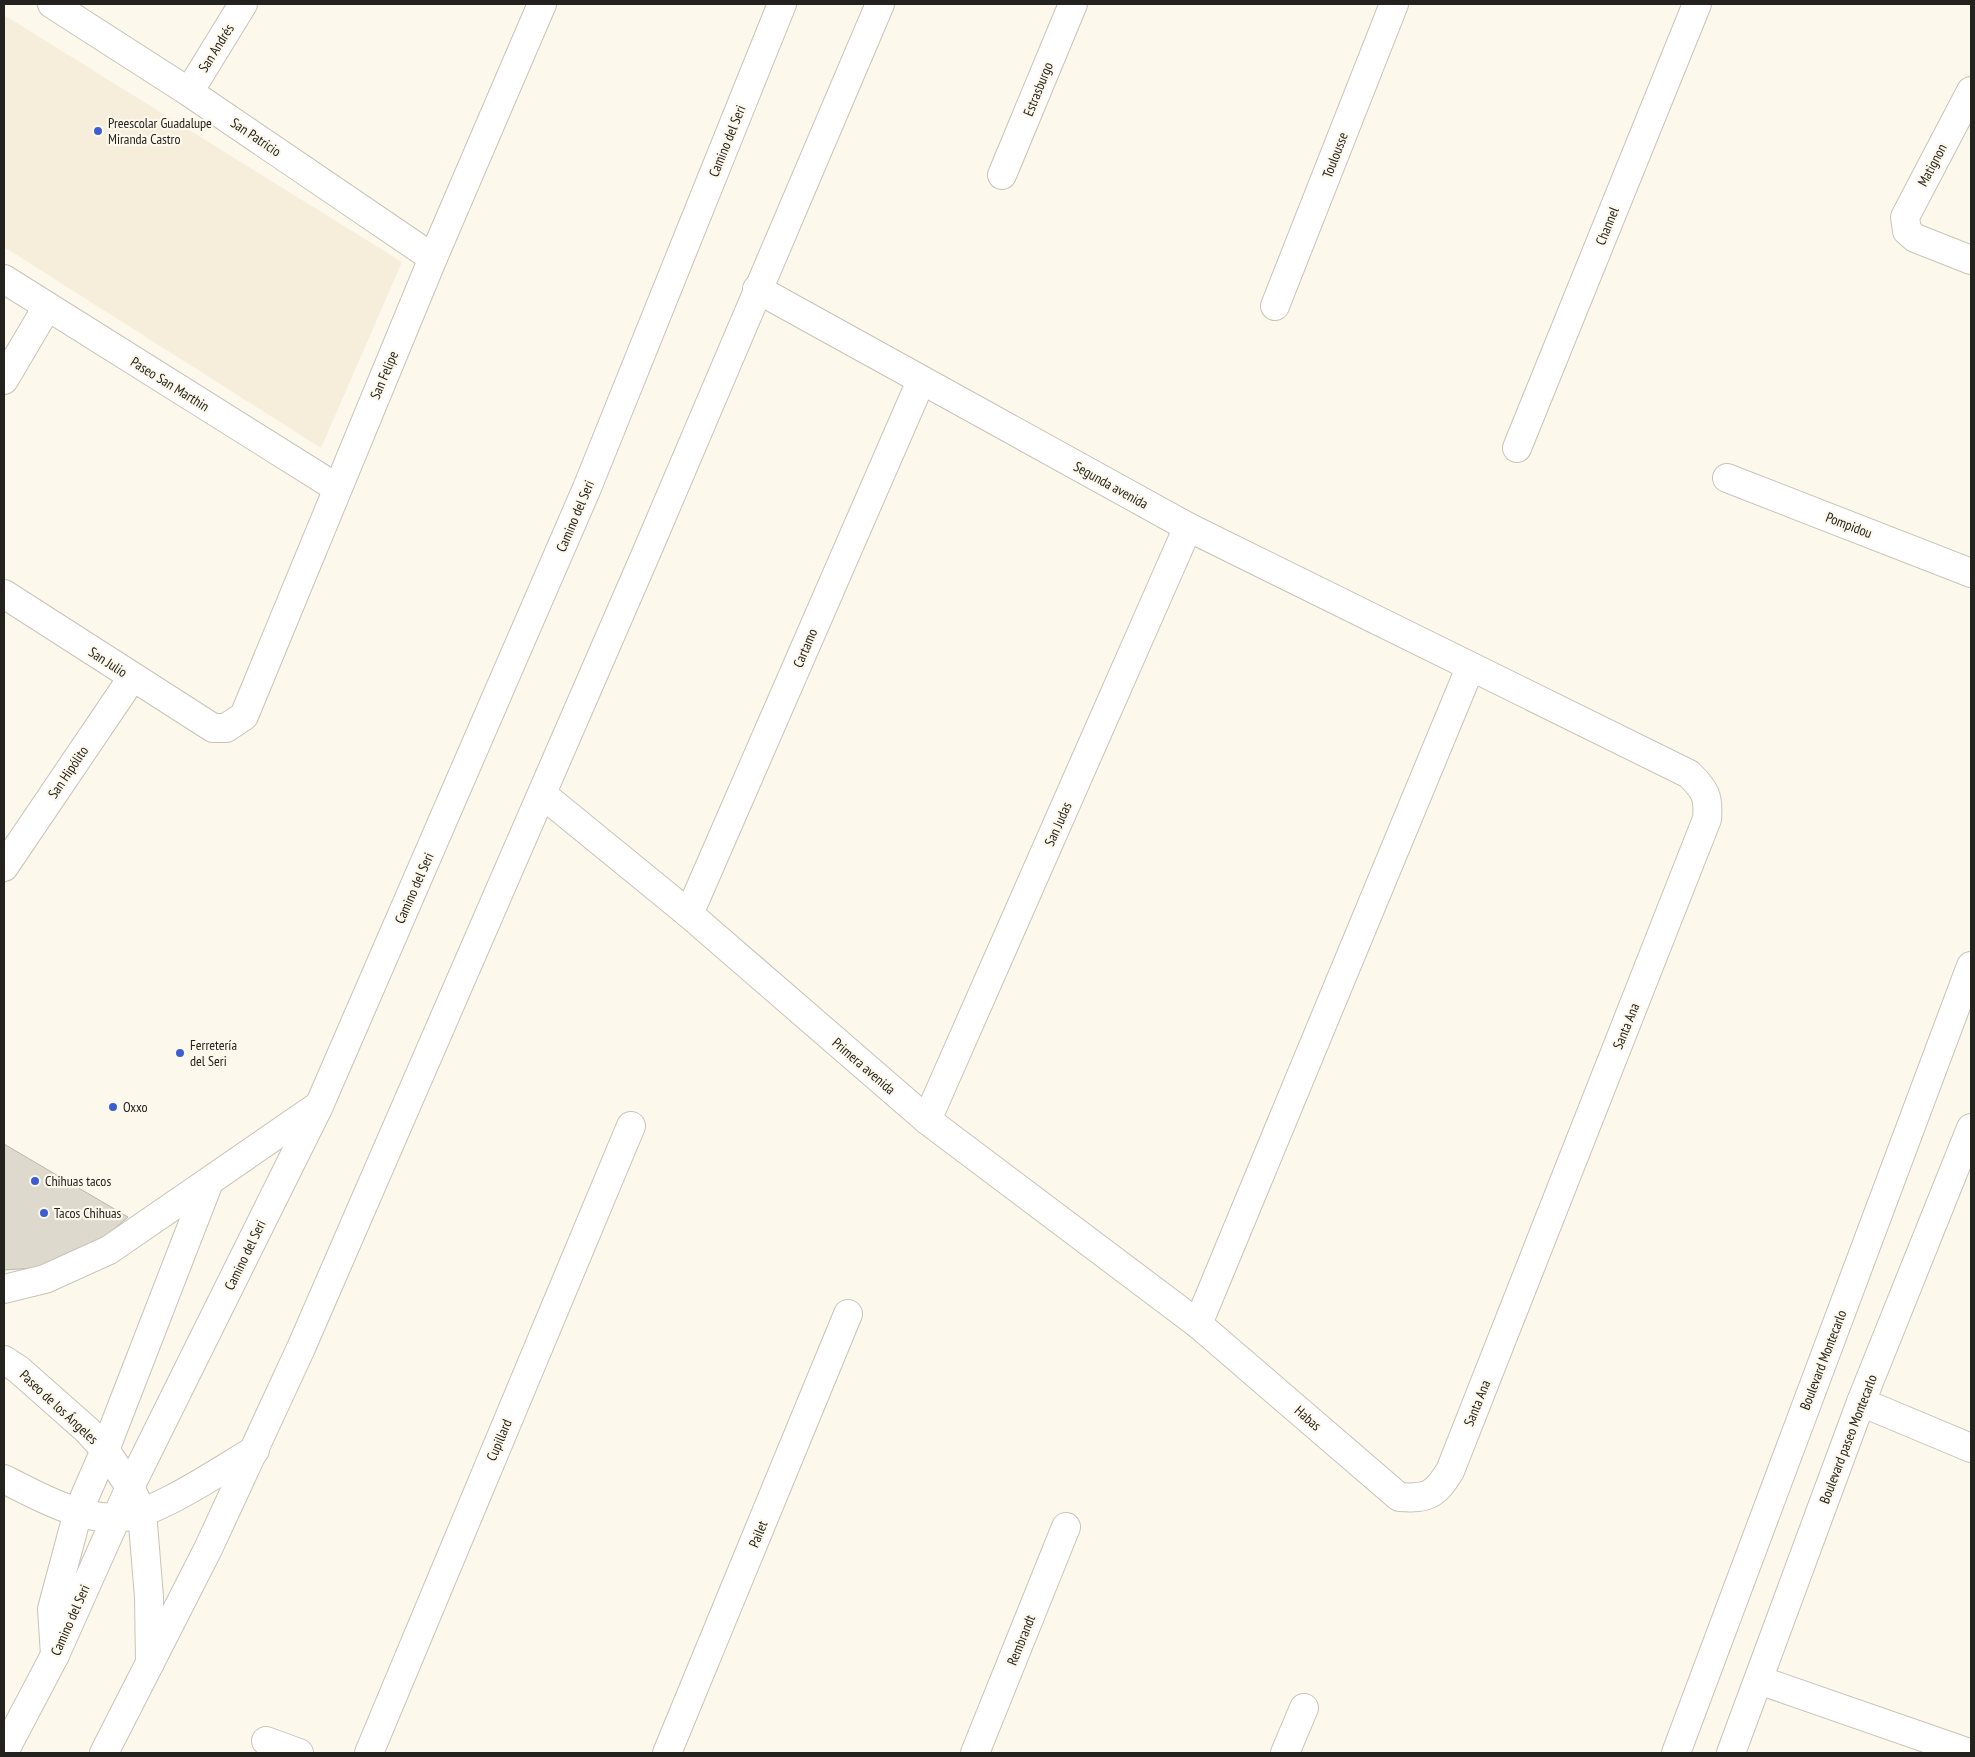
<svg xmlns="http://www.w3.org/2000/svg" width="1975" height="1757" font-family="'PT Sans Narrow',sans-serif">
<style>
.built{fill:#f6eedb}
.building{fill:#ddd9cd;stroke:#bcb7ad}
.lines{fill:none;stroke-linecap:round;stroke-linejoin:round}
.minor-casing{stroke:#c8c3b8;stroke-width:30}
.major-casing{stroke:#c8c3b8;stroke-width:30}
.minor{stroke:#fff;stroke-width:28}
.major{stroke:#fff;stroke-width:28}
.poi-dot{fill:#3c5ed0;stroke:#fdf8ec;stroke-width:2}
.labels{text-anchor:middle;stroke-width:4.5;stroke-linejoin:round;paint-order:stroke}
.street-label{font-size:14px;fill:#24221e;stroke:#fdf8ec}
.poi-label{font-size:14px;fill:#24221e;stroke:#fdf8ec;text-anchor:start}
</style>
<rect width="100%" height="100%" fill="#fdf8ec"/>
<polygon class="built" points="4,15 402,262 321,448 4,247"/>
<polygon class="building" points="4,1144 128,1217 98,1243 49,1267 4,1270"/>
<g class="lines">
<defs>
<g id="minor">
<polyline points="52,4 189,92 433,258"/>
<polyline points="1971,91 1905,217 1907,231 1915,238 1971,260"/>
<polyline points="189,92 243,4"/>
<polyline points="1002,175 1073,4"/>
<polyline points="4,279 337,488"/>
<polyline points="1275,306 1394,4"/>
<polyline points="4,380 47,307"/>
<polyline points="1517,448 1697,4"/>
<polyline points="1727,478 1971,573"/>
<polyline points="4,594 213,728 226,728 244,716 433,258 542,4"/>
<path d="M542,794L689,914L927,1120L1198,1324L1399,1497C1428,1499 1435,1495 1450,1471L1707,819C1709,796 1705,790 1689,774L1188,527L757,289"/>
<polyline points="4,867 132,678"/>
<polyline points="689,914 921,381"/>
<polyline points="927,1120 1188,527"/>
<polyline points="1198,1324 1470,668"/>
<polyline points="4,1360 18,1369 87,1430 105,1450 130,1487 142,1512 149,1597 150,1663"/>
<polyline points="1861,1402 1971,1448"/>
<path d="M4,1479C37,1496 77,1518 115,1518C152,1518 222,1469 255,1450"/>
<polyline points="55,1655 52,1609 78,1512 105,1450 209,1182"/>
<polyline points="1759,1680 1969,1753"/>
<polyline points="266,1741 299,1753"/>
<polyline points="369,1753 631,1126"/>
<polyline points="667,1753 848,1314"/>
<polyline points="975,1753 1066,1527"/>
<polyline points="1285,1753 1304,1708"/>
<polyline points="1676,1753 1971,966"/>
<polyline points="1731,1753 1861,1402 1971,1128"/>
</g>
<g id="major">
<polyline points="4,1289 45,1279 109,1250 315,1108"/>
<polyline points="4,1752 55,1655 130,1487 319,1106 587,488 782,4"/>
<polyline points="104,1753 208,1549 301,1348 648,549 880,4"/>
</g>
</defs>
<use href="#minor" class="minor-casing"/>
<use href="#major" class="major-casing"/>
<use href="#minor" class="minor"/>
<use href="#major" class="major"/>
</g>
<g class="poi-dot">
<circle cx="98" cy="131" r="5"/>
<circle cx="180" cy="1053" r="5"/>
<circle cx="113" cy="1107" r="5"/>
<circle cx="35" cy="1181" r="5"/>
<circle cx="44" cy="1213" r="5"/>
</g>
<g class="labels">
<g class="street-label">
<text transform="translate(216 48) rotate(-58)" y="5">San Andrés</text>
<text transform="translate(1038 89) rotate(-68)" y="5">Estrasburgo</text>
<text transform="translate(256 137) rotate(34)" y="5">San Patricio</text>
<text transform="translate(727 141) rotate(-68)" y="5">Camino del Seri</text>
<text transform="translate(1335 155) rotate(-69)" y="5">Toulousse</text>
<text transform="translate(1932 165) rotate(-62)" y="5">Matignon</text>
<text transform="translate(1607 226) rotate(-68)" y="5">Channel</text>
<text transform="translate(384 375) rotate(-67)" y="5">San Felipe</text>
<text transform="translate(170 384) rotate(32)" y="5">Paseo San Marthin</text>
<text transform="translate(1111 485) rotate(29)" y="5">Segunda avenida</text>
<text transform="translate(575 516) rotate(-67)" y="5">Camino del Seri</text>
<text transform="translate(1849 525) rotate(21)" y="5">Pompidou</text>
<text transform="translate(805 648) rotate(-67)" y="5">Cartamo</text>
<text transform="translate(108 662) rotate(33)" y="5">San Julio</text>
<text transform="translate(68 772) rotate(-56)" y="5">San Hipólito</text>
<text transform="translate(1058 824) rotate(-66)" y="5">San Judas</text>
<text transform="translate(414 888) rotate(-66)" y="5">Camino del Seri</text>
<text transform="translate(1626 1026) rotate(-68)" y="5">Santa Ana</text>
<text transform="translate(864 1066) rotate(41)" y="5">Primera avenida</text>
<text transform="translate(245 1255) rotate(-64)" y="5">Camino del Seri</text>
<text transform="translate(1823 1360) rotate(-69)" y="5">Boulevard Montecarlo</text>
<text transform="translate(1477 1403) rotate(-68)" y="5">Santa Ana</text>
<text transform="translate(59 1407) rotate(43)" y="5">Paseo de los Ángeles</text>
<text transform="translate(1308 1418) rotate(41)" y="5">Habas</text>
<text transform="translate(1848 1439) rotate(-69)" y="5">Boulevard paseo Montecarlo</text>
<text transform="translate(499 1440) rotate(-67)" y="5">Cupillard</text>
<text transform="translate(758 1534) rotate(-68)" y="5">Pailet</text>
<text transform="translate(70 1620) rotate(-66)" y="5">Camino del Seri</text>
<text transform="translate(1021 1640) rotate(-68)" y="5">Rembrandt</text>
</g>
<g class="poi-label">
<text x="108" y="128">Preescolar Guadalupe<tspan x="108" dy="16">Miranda Castro</tspan></text>
<text x="190" y="1050">Ferretería<tspan x="190" dy="16">del Seri</tspan></text>
<text x="123" y="1112">Oxxo</text>
<text x="45" y="1186">Chihuas tacos</text>
<text x="54" y="1218">Tacos Chihuas</text>
</g>
</g>
<rect width="1975" height="1757" fill="none" stroke="#24221e" stroke-width="10"/>
</svg>
